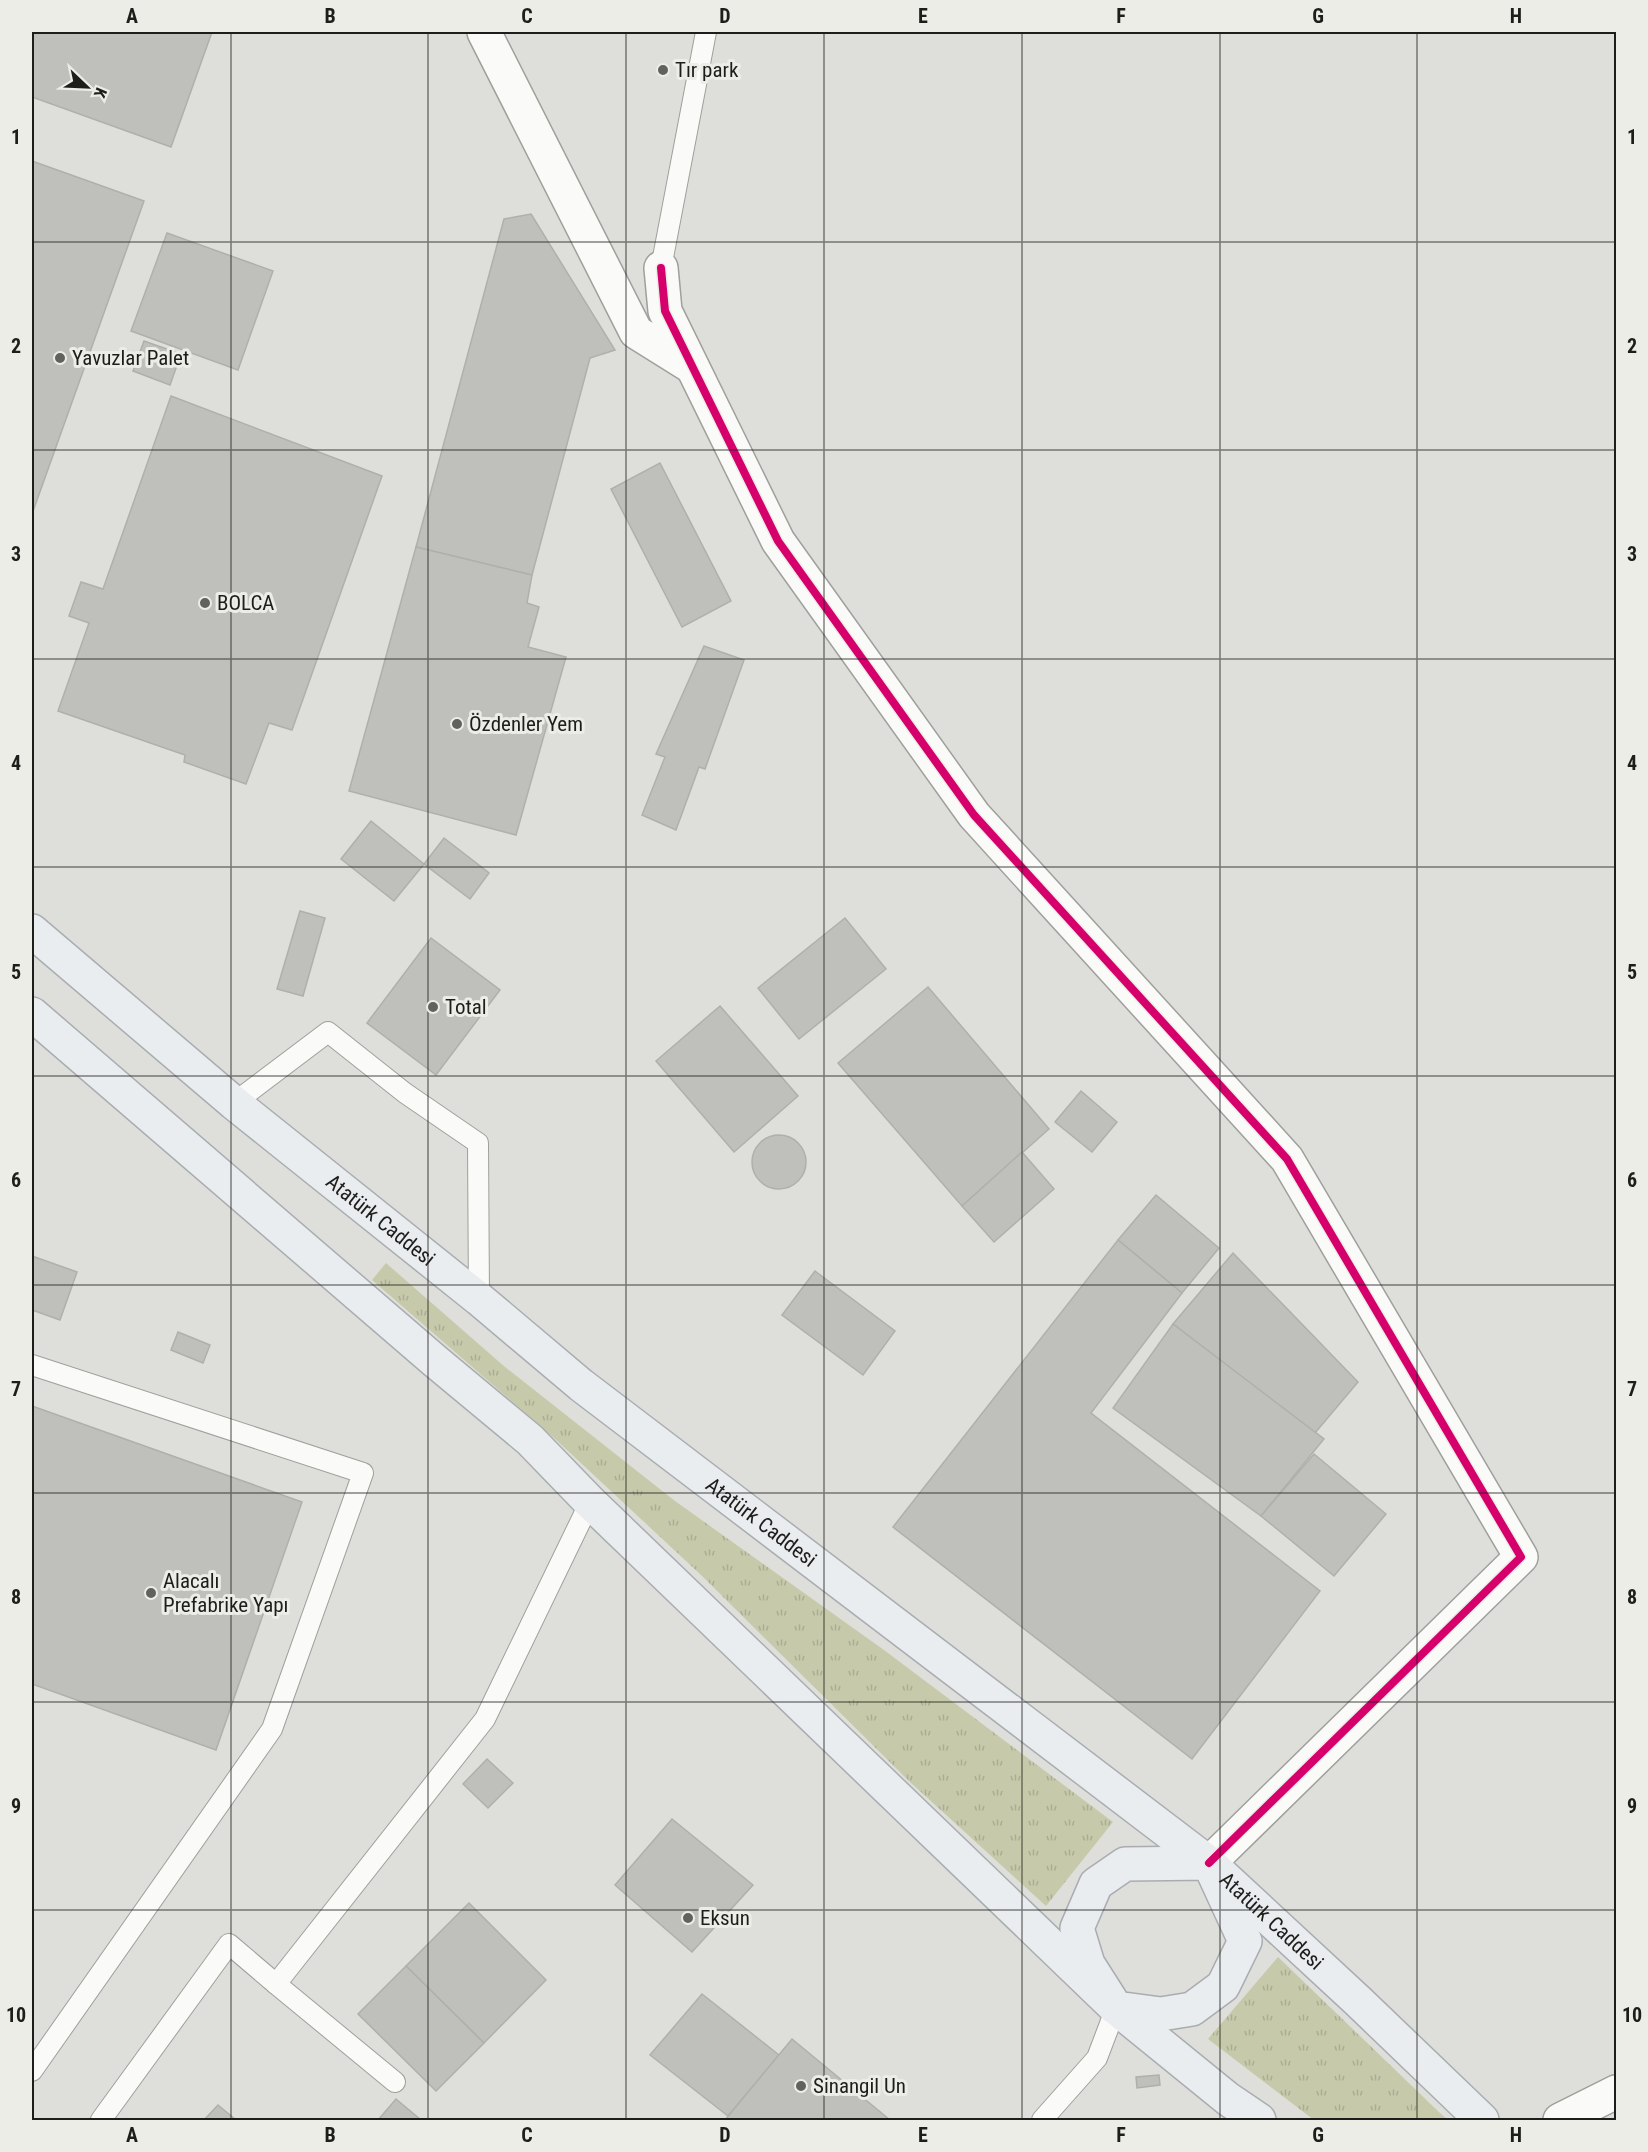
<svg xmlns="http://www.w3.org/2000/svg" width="1648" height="2152" font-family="'Roboto Condensed',sans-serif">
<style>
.grass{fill:url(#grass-tufts)}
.building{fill:#bfc0bc;stroke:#afb0ac;stroke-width:1.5}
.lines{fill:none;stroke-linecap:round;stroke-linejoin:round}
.lane-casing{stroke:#9fa09c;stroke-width:22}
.street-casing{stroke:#9fa09c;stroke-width:36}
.primary-casing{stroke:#a9adb2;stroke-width:36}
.lane{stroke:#fafaf9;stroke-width:20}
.street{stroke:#fafaf9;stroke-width:33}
.primary{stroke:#eaedf0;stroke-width:33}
.cycleway-casing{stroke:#ecede6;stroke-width:11}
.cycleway{stroke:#d6006c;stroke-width:8}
.grid{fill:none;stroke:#1d1d1b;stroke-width:1.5;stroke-opacity:0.55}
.poi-dot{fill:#61615e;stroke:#ecede6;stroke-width:2}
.labels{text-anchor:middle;stroke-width:6;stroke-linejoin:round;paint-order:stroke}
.poi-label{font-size:21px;fill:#1d1d1b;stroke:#ecede6;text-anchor:start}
.street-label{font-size:21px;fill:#1d1d1b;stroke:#ecede6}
.neatline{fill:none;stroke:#1d1d1b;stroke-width:2}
.grid-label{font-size:20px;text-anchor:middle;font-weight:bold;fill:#1d1d1b}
</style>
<defs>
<pattern id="grass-tufts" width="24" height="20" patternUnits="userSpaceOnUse" patternTransform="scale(1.5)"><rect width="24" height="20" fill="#c7caaa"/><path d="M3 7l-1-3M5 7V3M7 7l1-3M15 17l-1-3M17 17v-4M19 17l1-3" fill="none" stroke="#aaad92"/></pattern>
</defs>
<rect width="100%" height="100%" fill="#dedfda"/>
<g class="grass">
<polygon points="386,1263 505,1367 675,1501 884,1650 1113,1822 1046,1906 911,1783 701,1575 554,1438 372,1280"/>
<polygon points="1278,1957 1440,2113 1448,2120 1314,2120 1208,2039"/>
</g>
<g class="building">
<polygon points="32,32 212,32 171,147 32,97"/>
<polygon points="32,161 144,201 32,514"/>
<polygon points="531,214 615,350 590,358 532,575 416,547 504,219"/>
<polygon points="167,233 273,271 238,370 131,331"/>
<polygon points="144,341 181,354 170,385 133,371"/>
<polygon points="171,396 382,476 292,730 269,723 246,784 184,762 185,755 58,711 89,623 69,616 81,582 103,589"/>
<polygon points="660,463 731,601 682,627 611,489"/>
<polygon points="416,547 532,575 527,603 539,607 528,647 566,657 516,835 349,791"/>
<polygon points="704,646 744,660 705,769 699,767 676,830 642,815 665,757 656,754"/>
<polygon points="371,821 424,864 394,901 341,859"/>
<polygon points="444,838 489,873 470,899 424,864"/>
<polygon points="300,911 325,918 303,996 277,989"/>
<polygon points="845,918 886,969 799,1039 758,988"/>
<polygon points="431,938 500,990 436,1075 367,1023"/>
<polygon points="928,987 1049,1129 962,1206 838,1063"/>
<polygon points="720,1006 798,1096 734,1152 656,1061"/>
<polygon points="1081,1091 1117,1122 1092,1152 1055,1122"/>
<circle cx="779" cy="1162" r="27"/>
<polygon points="1022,1152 1054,1189 994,1242 962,1206"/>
<polygon points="1156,1195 1219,1248 1182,1293 1118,1240"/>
<polygon points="1118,1240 1182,1293 1091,1413 1320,1591 1192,1759 893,1527"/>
<polygon points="1233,1253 1358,1382 1315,1433 1173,1324"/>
<polygon points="32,1256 77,1272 60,1320 32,1310"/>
<polygon points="815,1271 895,1331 863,1375 782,1315"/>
<polygon points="1173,1324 1324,1439 1261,1516 1113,1408"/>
<polygon points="178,1332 210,1345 203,1363 171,1350"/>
<polygon points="32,1406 302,1502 216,1750 32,1684"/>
<polygon points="1314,1454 1386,1514 1334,1576 1261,1516"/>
<polygon points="487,1759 513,1783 488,1808 463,1784"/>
<polygon points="672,1819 753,1885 692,1952 615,1885"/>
<polygon points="469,1903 546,1980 484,2043 406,1966"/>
<polygon points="406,1966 484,2043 436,2091 358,2014"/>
<polygon points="702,1994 779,2055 728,2116 650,2055"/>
<polygon points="792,2039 890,2120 725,2120"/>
<polygon points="1159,2075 1160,2085 1137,2088 1136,2077"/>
<polygon points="396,2099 421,2120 378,2120"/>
<polygon points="218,2105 236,2120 204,2120"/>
</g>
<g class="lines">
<defs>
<g id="lane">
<polyline points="661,268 706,32"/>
<polyline points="234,1103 328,1032 405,1093 478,1143 479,1299"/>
<polyline points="32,1365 363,1473 272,1729 32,2071"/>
<polyline points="276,1984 395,2082"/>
<polyline points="101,2120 229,1944 276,1984 485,1719 590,1502"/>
<polyline points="1042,2120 1097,2058 1116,2008"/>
</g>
<g id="street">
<polyline points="484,32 636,332 692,367"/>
<polyline points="661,268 665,311 778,541 974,815 1287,1159 1521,1557 1209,1863"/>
<polyline points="1560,2120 1616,2092"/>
</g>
<g id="primary">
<path id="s1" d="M32,931L234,1103L479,1299L581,1385L1209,1863L1358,2001L1482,2120"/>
<polyline points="32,1014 435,1361 530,1440 590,1502 1116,2008 1228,2099 1259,2120"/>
<polygon points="1209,1863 1245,1941 1223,1986 1192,2009 1161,2014 1116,2008 1088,1964 1077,1928 1096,1884 1125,1864"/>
</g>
</defs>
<use href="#lane" class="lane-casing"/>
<use href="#street" class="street-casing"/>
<use href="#primary" class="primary-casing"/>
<use href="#lane" class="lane"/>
<use href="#street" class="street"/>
<use href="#primary" class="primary"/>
<defs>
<polyline id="cycleway" points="661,268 665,311 778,541 974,815 1287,1159 1521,1557 1209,1863"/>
</defs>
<use href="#cycleway" class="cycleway-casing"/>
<use href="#cycleway" class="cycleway"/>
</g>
<path class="grid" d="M231,32V2120M428,32V2120M626,32V2120M824,32V2120M1022,32V2120M1220,32V2120M1417,32V2120M32,242H1616M32,450H1616M32,659H1616M32,867H1616M32,1076H1616M32,1285H1616M32,1493H1616M32,1702H1616M32,1910H1616"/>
<g class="poi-dot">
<circle cx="663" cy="70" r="6"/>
<circle cx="60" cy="358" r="6"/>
<circle cx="205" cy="603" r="6"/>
<circle cx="457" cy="724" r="6"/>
<circle cx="433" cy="1007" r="6"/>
<circle cx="151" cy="1593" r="6"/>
<circle cx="688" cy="1918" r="6"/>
<circle cx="801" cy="2086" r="6"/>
</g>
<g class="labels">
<g class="poi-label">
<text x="675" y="77">Tır park</text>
<text x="72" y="365">Yavuzlar Palet</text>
<text x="217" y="610">BOLCA</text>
<text x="469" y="731">Özdenler Yem</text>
<text x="445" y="1014">Total</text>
<text x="163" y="1588">Alacalı<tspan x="163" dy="24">Prefabrike Yapı</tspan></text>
<text x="700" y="1925">Eksun</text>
<text x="813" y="2093">Sinangil Un</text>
</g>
<g class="street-label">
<text dy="7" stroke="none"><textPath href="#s1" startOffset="453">Atatürk Caddesi</textPath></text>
<text dy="7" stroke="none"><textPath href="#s1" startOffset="939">Atatürk Caddesi</textPath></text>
<text dy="7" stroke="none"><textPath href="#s1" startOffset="1587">Atatürk Caddesi</textPath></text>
</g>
</g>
<rect width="1648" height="2152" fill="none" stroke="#ecede6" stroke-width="66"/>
<g transform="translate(87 87) rotate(113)" stroke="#ecede6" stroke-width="4.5" paint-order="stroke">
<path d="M0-4.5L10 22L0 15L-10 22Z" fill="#1d1d1b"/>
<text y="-9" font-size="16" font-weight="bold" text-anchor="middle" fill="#1d1d1b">K</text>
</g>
<rect x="33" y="33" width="1582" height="2086" class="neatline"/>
<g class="grid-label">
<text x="132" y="23">A</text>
<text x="330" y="23">B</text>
<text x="527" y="23">C</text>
<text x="725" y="23">D</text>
<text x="923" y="23">E</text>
<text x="1121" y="23">F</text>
<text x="1318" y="23">G</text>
<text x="1516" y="23">H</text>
<text x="16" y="144">1</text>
<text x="1632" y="144">1</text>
<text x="16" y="353">2</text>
<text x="1632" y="353">2</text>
<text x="16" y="561">3</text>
<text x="1632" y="561">3</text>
<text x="16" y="770">4</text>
<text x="1632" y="770">4</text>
<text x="16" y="979">5</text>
<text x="1632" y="979">5</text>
<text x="16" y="1187">6</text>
<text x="1632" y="1187">6</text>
<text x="16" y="1396">7</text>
<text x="1632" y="1396">7</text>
<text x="16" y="1604">8</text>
<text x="1632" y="1604">8</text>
<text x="16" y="1813">9</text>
<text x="1632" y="1813">9</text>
<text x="16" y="2022">10</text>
<text x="1632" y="2022">10</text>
<text x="132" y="2142">A</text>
<text x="330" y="2142">B</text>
<text x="527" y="2142">C</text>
<text x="725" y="2142">D</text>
<text x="923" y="2142">E</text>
<text x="1121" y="2142">F</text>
<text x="1318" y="2142">G</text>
<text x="1516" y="2142">H</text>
</g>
</svg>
